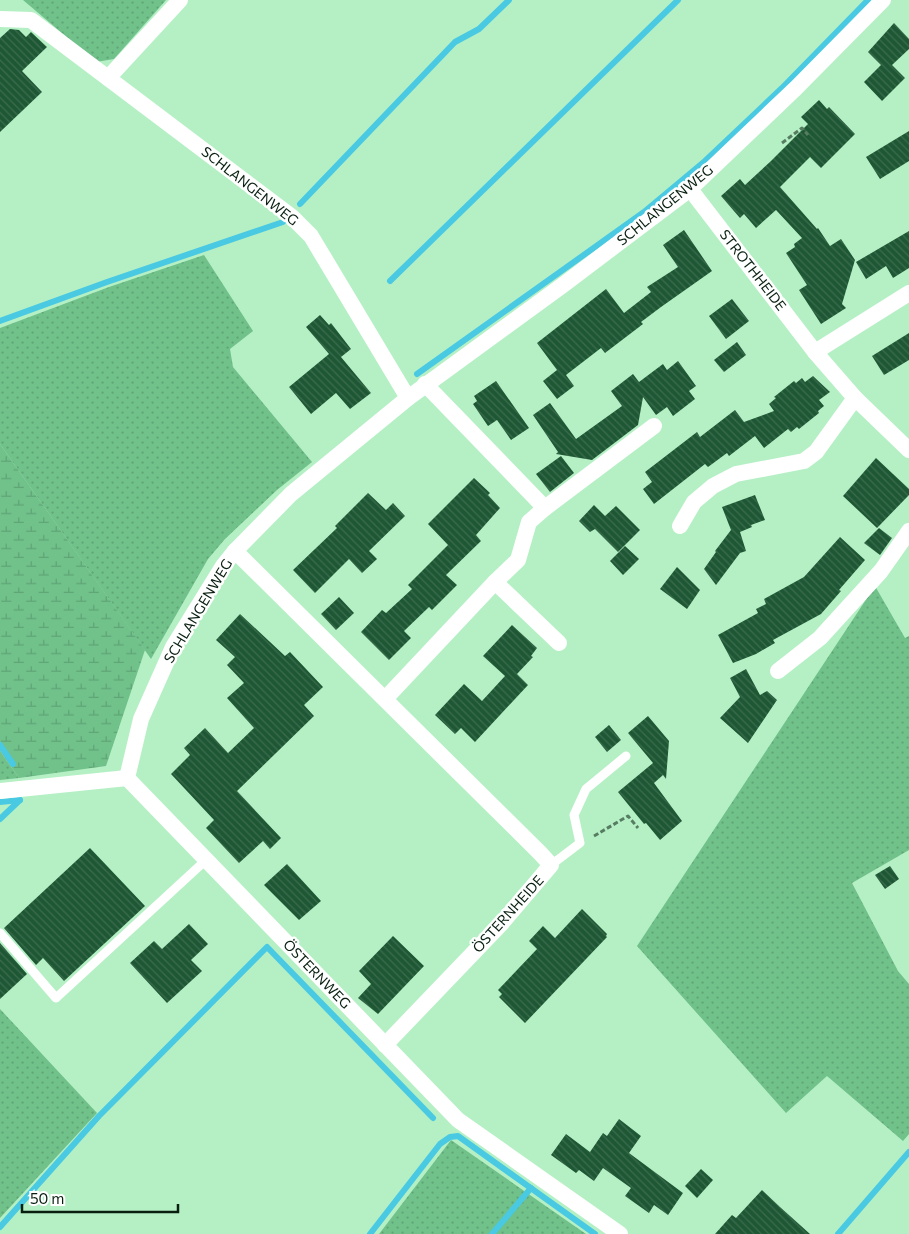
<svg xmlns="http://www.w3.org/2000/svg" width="909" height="1234" font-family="Commissioner,sans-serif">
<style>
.grass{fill:url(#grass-dots)}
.wetland{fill:url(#wetland-marsh)}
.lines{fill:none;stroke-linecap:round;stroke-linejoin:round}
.stream{stroke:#4ac9e2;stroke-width:6}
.building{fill:url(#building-back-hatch)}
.path{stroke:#567d62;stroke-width:3;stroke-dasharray:5 2.5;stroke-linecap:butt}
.service{stroke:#fff;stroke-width:9}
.minor{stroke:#fff;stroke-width:16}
.labels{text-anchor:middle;stroke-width:5;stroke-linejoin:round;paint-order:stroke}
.street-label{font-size:14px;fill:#081f10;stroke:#fff}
</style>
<defs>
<pattern id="grass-dots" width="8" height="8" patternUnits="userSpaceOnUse" patternTransform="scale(1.25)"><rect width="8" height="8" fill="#70c18a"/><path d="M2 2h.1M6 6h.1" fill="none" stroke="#60a576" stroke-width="1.8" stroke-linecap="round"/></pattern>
<pattern id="wetland-marsh" width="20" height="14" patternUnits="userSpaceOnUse" patternTransform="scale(1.25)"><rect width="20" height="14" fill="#70c18a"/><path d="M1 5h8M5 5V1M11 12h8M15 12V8" fill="none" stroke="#60a576"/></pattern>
<pattern id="building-back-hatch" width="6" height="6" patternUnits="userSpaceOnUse" patternTransform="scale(1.25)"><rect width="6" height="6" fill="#1e5734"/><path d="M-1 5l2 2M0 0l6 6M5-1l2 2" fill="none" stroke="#3c6b4e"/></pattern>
</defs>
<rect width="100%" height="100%" fill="#b5f0c5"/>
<g class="grass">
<polygon points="23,0 166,0 114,59 96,62"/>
<polygon points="204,255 253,331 230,349 233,367 312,462 277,490 225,539 208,559 151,659 0,444 0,328 109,287"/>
<polygon points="875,586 905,638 909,636 909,850 852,883 898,971 909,984 909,1134 903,1141 827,1076 786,1113 637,946"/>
<polygon points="0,751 19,778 0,780"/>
<polygon points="0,1009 97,1113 0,1218"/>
<polygon points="451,1140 586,1234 379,1234"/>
</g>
<polygon class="wetland" points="0,444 145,650 106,766 19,778 0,751"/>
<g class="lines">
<g class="stream">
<polyline points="300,204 455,42 479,29 509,0"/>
<polyline points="390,281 678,0"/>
<polyline points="0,321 107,282 283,222"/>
<polyline points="417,374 644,212 705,161 782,88 868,0"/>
<polyline points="0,745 13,764"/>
<polyline points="0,802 20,800"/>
<polyline points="0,819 20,800"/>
<polyline points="0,1227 99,1116 267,947 433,1118"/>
<polyline points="370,1234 440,1144 450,1137 458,1136 595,1234"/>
<polyline points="492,1234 531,1188"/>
<polyline points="838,1234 909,1152"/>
</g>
</g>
<g class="building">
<polygon points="894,23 909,39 909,49 892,65 905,78 882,101 864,82 881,65 868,52"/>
<polygon points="10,29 19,30 26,37 31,32 47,47 22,71 42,92 0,132 0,38"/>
<polygon points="819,100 827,109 829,107 855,134 821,168 810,157 780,187 817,229 818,228 830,246 841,239 855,260 842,304 846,308 821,324 799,290 807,285 786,253 795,247 794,244 802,238 776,210 756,228 744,214 740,218 721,196 740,179 745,185 771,161 808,124 801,117"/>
<polygon points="909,131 909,161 880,179 866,157"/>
<polygon points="684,230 712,271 661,307 641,322 643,324 605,353 601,348 566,375 574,386 557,399 543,381 557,370 537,343 606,289 624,313 651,292 647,287 678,267 663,245"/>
<polygon points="909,231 909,268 893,278 886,266 866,279 856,262"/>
<polygon points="732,299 749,321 726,339 709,316"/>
<polygon points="320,315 329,325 331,323 351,349 341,357 371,393 350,409 336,393 311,414 289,387 329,354 306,327"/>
<polygon points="909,333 909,360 884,375 872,356"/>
<polygon points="737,342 746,355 724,372 714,360"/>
<polygon points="678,361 696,386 689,391 695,399 673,416 667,407 656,415 643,397 638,425 592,460 556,454 558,452 533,415 550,403 576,439 622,406 611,391 633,374 639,382 663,364 667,370"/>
<polygon points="813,376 830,392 819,400 824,406 818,411 819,413 799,429 797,427 791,432 788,429 764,448 755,436 729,456 727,453 708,467 705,464 654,504 643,489 652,482 645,472 697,432 700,437 735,410 744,422 774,411 769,404 776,398 774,397 794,381 796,383 802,378 805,382"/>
<polygon points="496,381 529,428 511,440 497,420 488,426 473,404 477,401 474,396"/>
<polygon points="561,456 574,473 550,492 536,474"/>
<polygon points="876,458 909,489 909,495 877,528 843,496"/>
<polygon points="474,478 490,493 488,495 500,508 476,535 481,541 446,575 457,585 432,610 429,607 404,631 411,638 389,660 361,632 382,610 386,613 412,589 408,585 448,545 428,524"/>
<polygon points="368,493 386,510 393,503 405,516 369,551 377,559 362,573 349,559 315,593 293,570 337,528 335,526"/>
<polygon points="755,495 765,520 751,525 752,527 740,532 746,551 740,553 716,585 704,569 716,552 715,551 731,530 722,507"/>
<polygon points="594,505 605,516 616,506 640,530 618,552 595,529 590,532 579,521"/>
<polygon points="879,528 892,538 880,555 864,543"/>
<polygon points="840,537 865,560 839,590 841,591 821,614 773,640 775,643 756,654 733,663 718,635 758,613 756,609 766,604 764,599 804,577"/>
<polygon points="625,546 639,559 623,575 610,561"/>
<polygon points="677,567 700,590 687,609 660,589"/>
<polygon points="339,597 354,613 336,630 321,614"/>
<polygon points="240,614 285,656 290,652 323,687 304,705 314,716 237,791 281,838 270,849 263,841 239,863 206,828 214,820 171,774 190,755 184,748 205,728 228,753 254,728 227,698 244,683 227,665 235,657 216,640"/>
<polygon points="512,625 537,648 531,656 533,657 517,674 528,685 475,742 461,728 455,734 435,715 464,684 482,701 505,676 483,656"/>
<polygon points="746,669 760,695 767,691 777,700 748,743 720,718 740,697 730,678"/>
<polygon points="648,716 669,741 666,779 663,775 654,783 682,821 660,840 646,823 644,824 618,792 653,763 628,733"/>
<polygon points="609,725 621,740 607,752 595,737"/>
<polygon points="90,848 145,906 64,981 43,958 36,965 4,928"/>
<polygon points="287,864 321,901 299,920 264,885"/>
<polygon points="890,866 899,879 885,889 875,875"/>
<polygon points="582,909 607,934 606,936 607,937 525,1023 499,997 502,994 498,990 537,949 529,941 543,926 555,938"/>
<polygon points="189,924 208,944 191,960 202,971 167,1003 130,963 154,941 162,949"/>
<polygon points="393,936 424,966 378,1014 358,998 371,984 359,971"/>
<polygon points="0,943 27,974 0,999"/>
<polygon points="619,1119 641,1136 629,1153 683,1193 668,1215 654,1205 649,1213 625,1196 631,1188 603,1168 594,1181 579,1170 576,1173 551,1155 566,1134 590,1152 603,1133 607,1136"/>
<polygon points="701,1169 713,1180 697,1198 685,1186"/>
<polygon points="762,1190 780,1207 810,1234 715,1234 732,1215 736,1218"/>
</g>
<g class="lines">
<g class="path">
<polyline points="782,143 802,128 808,135"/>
<polyline points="594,836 628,816 638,828"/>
</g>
<g class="service">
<polyline points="551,865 580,843 574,815 586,789 626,756"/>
<polyline points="0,933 56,998 206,860"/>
</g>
<g class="minor">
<polyline points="0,19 31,20 292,217 311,236 408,398"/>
<polyline points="108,78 180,0"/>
<polyline points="690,189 815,352 855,398 909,450"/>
<polyline points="815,352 909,293"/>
<polyline points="425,384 545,508"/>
<polyline points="680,526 694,502 713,486 736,474 804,461 816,452 855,398"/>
<polyline points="235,551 540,853 551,865 501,924 385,1045"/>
<polyline points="495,582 559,643"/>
<polyline points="778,671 820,638 881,571 909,531"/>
<polyline points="385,699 495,582 518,560 529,522 545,508 654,426"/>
<polyline points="127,778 141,719 173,647 223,566 235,551 291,494 408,398 563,285 690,189 796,88 883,0"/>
<polyline points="0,791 127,778 458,1120 620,1234"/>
</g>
</g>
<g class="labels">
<g class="street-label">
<text transform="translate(250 186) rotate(38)" y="5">SCHLANGENWEG</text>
<text transform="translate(665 205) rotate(-39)" y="5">SCHLANGENWEG</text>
<text transform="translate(753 270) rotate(52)" y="5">STROTHHEIDE</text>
<text transform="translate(198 611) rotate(-59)" y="5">SCHLANGENWEG</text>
<text transform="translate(508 914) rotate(-48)" y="5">ÖSTERNHEIDE</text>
<text transform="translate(317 974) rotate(46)" y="5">ÖSTERNWEG</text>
</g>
</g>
<path d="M22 1204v8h156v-8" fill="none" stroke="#081f10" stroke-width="2.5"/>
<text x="30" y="1204" font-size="15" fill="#081f10" stroke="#ffffff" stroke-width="4" paint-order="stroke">50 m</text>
</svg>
